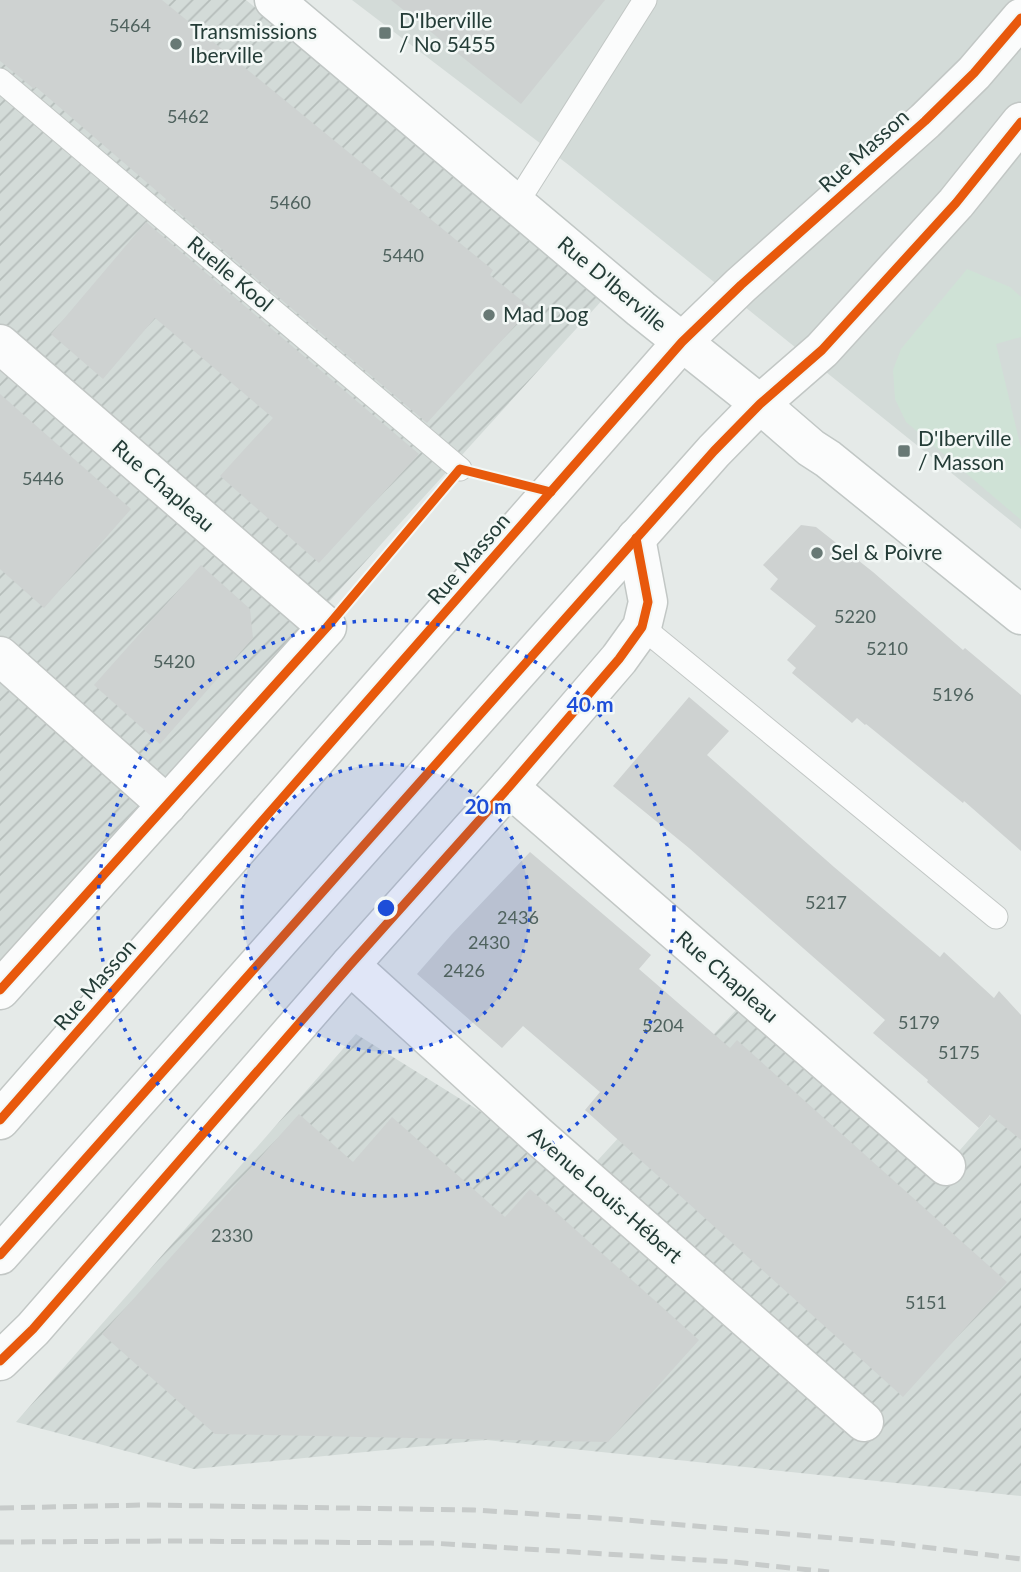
<svg xmlns="http://www.w3.org/2000/svg" width="1021" height="1572" font-family="Lato,sans-serif">
<style>
.built{fill:#d3dbd8}
.industrial{fill:url(#industrial-furrows)}
.green{fill:#cfe2d6}
.building{fill:#ced2d1}
.lines{fill:none;stroke-linecap:round;stroke-linejoin:round}
.service-casing{stroke:#c2c7c5;stroke-width:25}
.minor-casing{stroke:#c2c7c5;stroke-width:41}
.tertiary-casing{stroke:#c2c7c5;stroke-width:41}
.secondary-casing{stroke:#c1c7c5;stroke-width:41}
.service{stroke:#fbfcfc;stroke-width:23}
.minor{stroke:#fbfcfc;stroke-width:38}
.tertiary{stroke:#fbfcfc;stroke-width:38}
.secondary{stroke:#fbfcfc;stroke-width:38}
.rail{stroke:#c7cbca;stroke-width:5;stroke-dasharray:14 7;stroke-linecap:butt}
.cycleway-casing{stroke:#f3f8f6;stroke-width:13}
.cycleway{stroke:#e8590c;stroke-width:9}
.ring{fill:none;stroke:#1d4ed8;stroke-width:3.5;stroke-dasharray:3.5 7}
.poi-dot{fill:#687975;stroke:#f3f8f6;stroke-width:2.5}
.labels{text-anchor:middle;stroke-width:5;stroke-linejoin:round;paint-order:stroke}
.number-label{font-size:18px;fill:#4f625e}
.poi-label{font-size:21px;fill:#243c37;stroke:#f3f8f6;text-anchor:start}
.street-label{font-size:21px;fill:#243c37;stroke:#f3f8f6}
.centre{fill:#1d4ed8;stroke:#f3f8f6;stroke-width:3.5}
.ring-label{font-size:21px;text-anchor:middle;font-weight:bold;fill:#1d4ed8;stroke:#f3f8f6;stroke-width:5;stroke-linejoin:round;paint-order:stroke}
</style>
<defs>
<pattern id="industrial-furrows" width="10" height="10" patternUnits="userSpaceOnUse" patternTransform="scale(1.75)"><rect width="10" height="10" fill="#d3dbd8"/><path d="M-1 1l2-2M0 10L10 0M9 11l2-2" fill="none" stroke="#b5bdba"/></pattern>
</defs>
<rect width="100%" height="100%" fill="#e5eae8"/>
<polygon class="built" points="352,0 1021,0 1021,529 570,166"/>
<g class="industrial">
<polygon points="0,0 246,0 605,297 0,965"/>
<polygon points="749,996 946,1166 1021,1080 1021,1496 486,1440 194,1469 16,1422 356,1034 507,1128 575,1185"/>
</g>
<polygon class="green" points="967,269 1010,287 1021,297 1021,337 996,344 1021,448 1021,520 906,422 895,399 893,370 901,349"/>
<g class="building">
<polygon points="0,0 162,0 493,270 490,275 531,308 427,423 165,201 166,199 36,87 34,89 0,61"/>
<polygon points="391,0 605,0 521,104"/>
<polygon points="146,222 419,454 319,563 220,476 273,418 155,318 103,379 51,334"/>
<polygon points="0,394 131,509 44,608 0,569"/>
<polygon points="801,525 816,527 873,572 963,650 965,648 1021,695 1021,851 964,801 963,803 866,724 865,725 857,718 852,723 792,673 796,668 787,660 816,626 770,589 778,579 763,565"/>
<polygon points="201,565 250,609 253,638 160,744 94,685"/>
<polygon points="689,697 729,731 707,755 834,867 940,957 944,952 994,998 999,991 1021,1015 1021,1140 990,1115 979,1128 927,1082 928,1080 873,1033 885,1020 689,848 613,786"/>
<polygon points="530,852 651,955 639,969 730,1048 737,1040 1007,1282 903,1397 585,1110 600,1092 523,1026 502,1048 417,974 452,934"/>
<polygon points="299,1114 353,1162 392,1117 505,1217 530,1189 699,1340 608,1442 215,1434 102,1334"/>
</g>
<g class="lines">
<defs>
<g id="service">
<polyline points="0,80 460,469"/>
<polyline points="516,204 645,0"/>
<polyline points="642,627 996,917"/>
</g>
<g id="minor">
<polyline points="0,344 327,627 0,990"/>
<polyline points="0,656 167,805"/>
<polyline points="509,787 946,1166"/>
<polyline points="350,965 537,1135 864,1422"/>
<polyline points="0,1361 33,1329 350,965 509,787 619,659 642,627 648,602 636,538"/>
</g>
<g id="tertiary">
<polyline points="0,1120 682,342 741,285 925,121 974,73 1021,18"/>
<polyline points="0,1255 714,451 760,404 822,350 956,203 1021,122"/>
</g>
<polyline id="secondary" points="274,0 641,309 760,404 811,448 828,459 1021,615"/>
</defs>
<use href="#service" class="service-casing"/>
<use href="#minor" class="minor-casing"/>
<use href="#tertiary" class="tertiary-casing"/>
<use href="#secondary" class="secondary-casing"/>
<use href="#service" class="service"/>
<use href="#minor" class="minor"/>
<use href="#tertiary" class="tertiary"/>
<use href="#secondary" class="secondary"/>
<g class="rail">
<polyline points="0,1508 146,1505 474,1510 614,1519 891,1543 1021,1559"/>
<polyline points="0,1542 169,1541 431,1543 734,1562 829,1572"/>
</g>
<defs>
<g id="cycleway">
<polyline points="0,990 327,627 460,469 551,492"/>
<polyline points="0,1120 682,342 741,285 925,121 974,73 1021,18"/>
<polyline points="0,1255 714,451 760,404 822,350 956,203 1021,122"/>
<polyline points="0,1361 33,1329 350,965 509,787 619,659 642,627 648,602 636,538"/>
</g>
</defs>
<use href="#cycleway" class="cycleway-casing"/>
<use href="#cycleway" class="cycleway"/>
</g>
<circle cx="386" cy="908" r="144" fill="#1d4ed8" fill-opacity=".12"/>
<g class="ring">
<circle cx="386" cy="908" r="144"/>
<circle cx="386" cy="908" r="288"/>
</g>
<g class="poi-dot">
<rect x="378" y="26" width="14" height="14" rx="3.5"/>
<circle cx="176" cy="44" r="7"/>
<circle cx="489" cy="315" r="7"/>
<rect x="897" y="444" width="14" height="14" rx="3.5"/>
<circle cx="817" cy="553" r="7"/>
</g>
<g class="labels">
<g class="number-label">
<text x="130" y="32">5464</text>
<text x="188" y="123">5462</text>
<text x="290" y="209">5460</text>
<text x="403" y="262">5440</text>
<text x="43" y="485">5446</text>
<text x="855" y="623">5220</text>
<text x="887" y="655">5210</text>
<text x="174" y="668">5420</text>
<text x="953" y="701">5196</text>
<text x="826" y="909">5217</text>
<text x="518" y="924">2436</text>
<text x="489" y="949">2430</text>
<text x="464" y="977">2426</text>
<text x="919" y="1029">5179</text>
<text x="663" y="1032">5204</text>
<text x="959" y="1059">5175</text>
<text x="232" y="1242">2330</text>
<text x="926" y="1309">5151</text>
</g>
<g class="poi-label">
<text x="399" y="28">D'Iberville<tspan x="399" dy="24">/ No 5455</tspan></text>
<text x="190" y="39">Transmissions<tspan x="190" dy="24">Iberville</tspan></text>
<text x="503" y="322">Mad Dog</text>
<text x="918" y="446">D'Iberville<tspan x="918" dy="24">/ Masson</tspan></text>
<text x="831" y="560">Sel &amp; Poivre</text>
</g>
<g class="street-label">
<text transform="translate(864 151) rotate(-42)" y="7">Rue Masson</text>
<text transform="translate(230 274) rotate(40)" y="7">Ruelle Kool</text>
<text transform="translate(612 284) rotate(40)" y="7">Rue D'Iberville</text>
<text transform="translate(163 486) rotate(41)" y="7">Rue Chapleau</text>
<text transform="translate(469 559) rotate(-49)" y="7">Rue Masson</text>
<text transform="translate(727 977) rotate(41)" y="7">Rue Chapleau</text>
<text transform="translate(95 985) rotate(-49)" y="7">Rue Masson</text>
<text transform="translate(605 1195) rotate(41)" y="7">Avenue Louis-Hébert</text>
</g>
</g>
<circle cx="386" cy="908" r="10" class="centre"/>
<g class="ring-label">
<text x="590" y="712">40 m</text>
<text x="488" y="814">20 m</text>
</g>
</svg>
